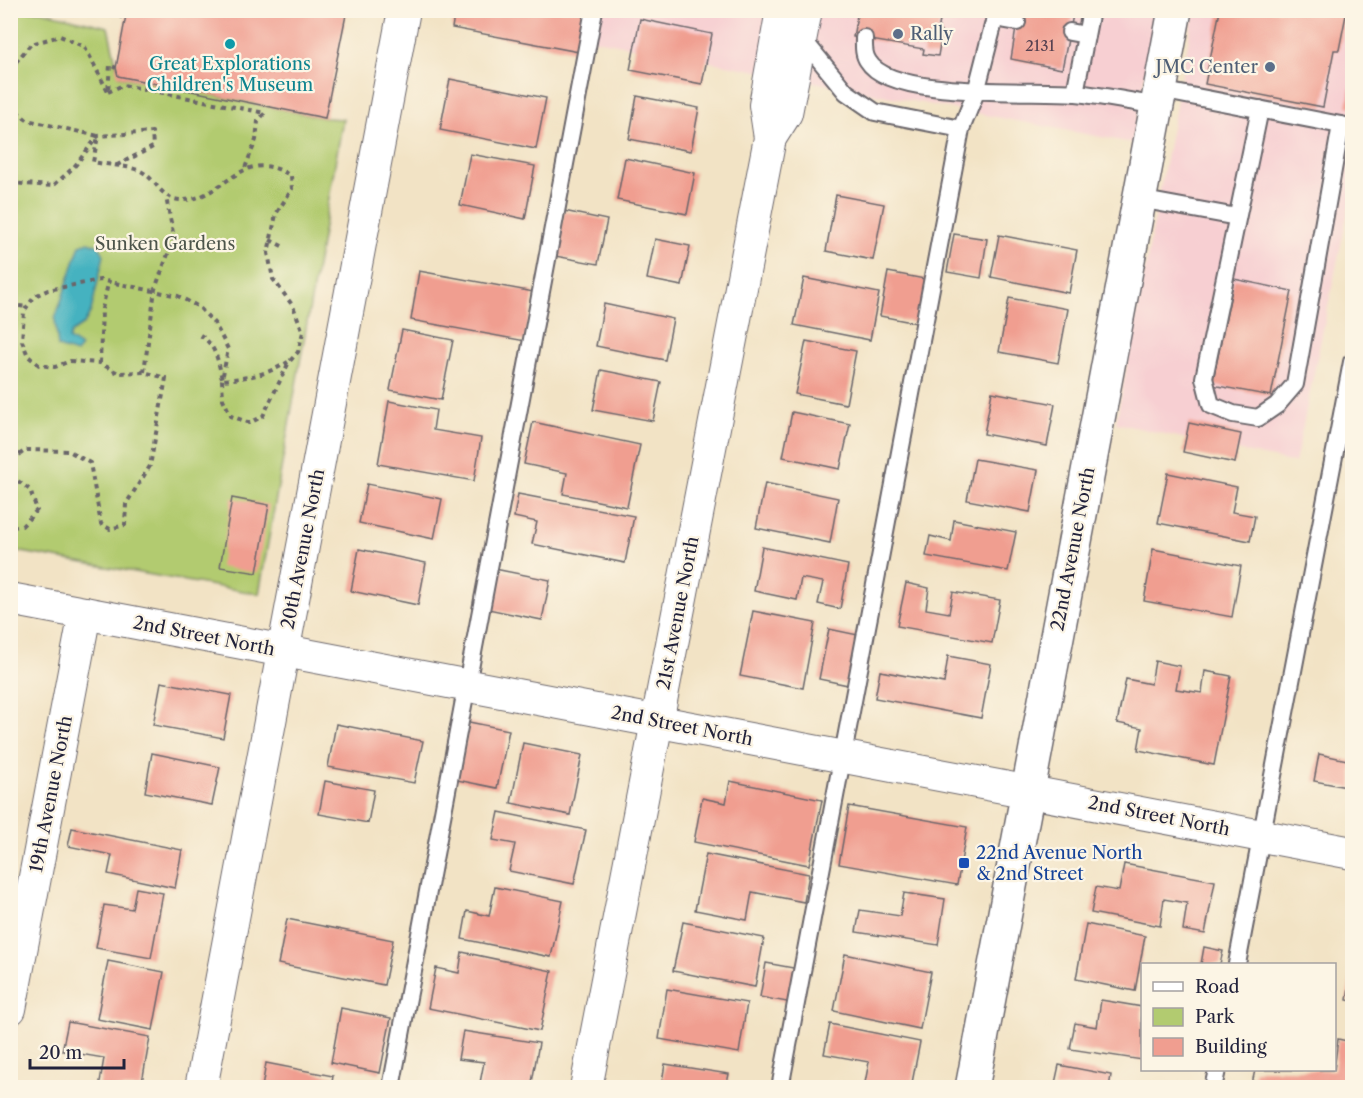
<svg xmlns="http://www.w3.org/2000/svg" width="1363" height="1098" font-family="'Libre Caslon Text',serif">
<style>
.built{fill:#f7cfd2}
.green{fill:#b2cb70;stroke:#6a7656;stroke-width:1.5}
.water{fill:#44b2c0;stroke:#336a7e;stroke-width:1.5}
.building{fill:#f09e90}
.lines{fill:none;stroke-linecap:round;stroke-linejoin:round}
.lane-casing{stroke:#6b666b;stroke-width:20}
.street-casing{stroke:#6b666b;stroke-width:34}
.secondary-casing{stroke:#6b666b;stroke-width:36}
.path{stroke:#6b666b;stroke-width:4;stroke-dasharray:4.5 4.5;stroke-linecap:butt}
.lane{stroke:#fff;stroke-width:16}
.street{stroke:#fff;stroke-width:32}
.secondary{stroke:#fff;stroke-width:33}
.service-dot{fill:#5c6f8a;stroke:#fcf5e5;stroke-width:2}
.culture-dot{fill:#0f9aa8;stroke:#fcf5e5;stroke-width:2}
.transit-dot{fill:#1a4fb4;stroke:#fcf5e5;stroke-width:2}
.labels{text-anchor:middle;stroke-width:4.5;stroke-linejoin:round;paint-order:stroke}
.number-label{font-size:15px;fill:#564150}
.service-label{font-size:18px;fill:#4e5e75;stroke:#fcf5e5;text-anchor:start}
.culture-label{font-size:18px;fill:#0d838f;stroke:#fcf5e5}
.park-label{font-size:18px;fill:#4d554b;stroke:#fcf5e5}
.street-label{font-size:18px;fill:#22223b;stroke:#fcf5e5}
.transit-label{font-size:18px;fill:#164399;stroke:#fcf5e5;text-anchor:start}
</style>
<rect width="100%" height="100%" fill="#fcf5e5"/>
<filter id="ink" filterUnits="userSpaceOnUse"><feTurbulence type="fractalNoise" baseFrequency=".0167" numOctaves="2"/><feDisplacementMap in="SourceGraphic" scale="12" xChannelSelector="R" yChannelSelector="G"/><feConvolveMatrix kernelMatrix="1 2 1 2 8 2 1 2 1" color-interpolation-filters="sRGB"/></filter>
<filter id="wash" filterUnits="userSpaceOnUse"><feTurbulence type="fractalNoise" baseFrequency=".008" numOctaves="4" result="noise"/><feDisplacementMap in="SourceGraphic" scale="24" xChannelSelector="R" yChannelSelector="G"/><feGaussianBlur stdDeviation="1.35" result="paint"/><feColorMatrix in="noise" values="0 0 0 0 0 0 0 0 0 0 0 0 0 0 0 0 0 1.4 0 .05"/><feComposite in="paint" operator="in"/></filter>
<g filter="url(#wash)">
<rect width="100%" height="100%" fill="#f2e3c5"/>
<g class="built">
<polygon points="444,11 774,11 763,72"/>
<polygon points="812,11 1157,11 1132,143 798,79"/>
<polygon points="1194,11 1352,11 1352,192 1295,463 1116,423"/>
</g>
<polygon class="green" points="10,11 41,11 108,27 119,76 325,118 343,119 259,594 11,550"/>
<polygon class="water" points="89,242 99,246 104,255 91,311 84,324 72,332 69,339 81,347 76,353 58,347 55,319 80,245"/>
<g id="blocks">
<g class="building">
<polygon points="127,10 347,10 325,118 118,76 116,68"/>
<polygon points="455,10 587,10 579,52 452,28"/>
<polygon points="858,10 942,10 938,31 942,32 938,56 923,54 924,49 853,37"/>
<polygon points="1019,10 1074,10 1062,69 1011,59"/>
<polygon points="1220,10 1347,10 1339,50 1334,50 1323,107 1205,84"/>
<polygon points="640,19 712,34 702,84 630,70"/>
<polygon points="450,79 546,98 536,149 440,130"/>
<polygon points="1351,84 1352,84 1352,107 1347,106"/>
<polygon points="637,96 699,108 691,151 629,139"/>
<polygon points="470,154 535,166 525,219 460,205"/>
<polygon points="625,158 695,173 687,214 617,200"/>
<polygon points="836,195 884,204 873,260 826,251"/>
<polygon points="564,211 607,220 598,264 555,256"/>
<polygon points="954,234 987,239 981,278 947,272"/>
<polygon points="999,235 1077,250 1069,293 991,277"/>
<polygon points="655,239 690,246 682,286 647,279"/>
<polygon points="419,271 534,292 525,341 411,320"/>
<polygon points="888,272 930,280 922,324 880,316"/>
<polygon points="804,278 879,293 870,340 794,325"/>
<polygon points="1234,279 1292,291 1271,396 1212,385"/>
<polygon points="1009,298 1068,309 1058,363 999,352"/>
<polygon points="604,304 673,319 665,360 596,346"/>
<polygon points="402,330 453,340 441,400 390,390"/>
<polygon points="806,341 856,351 846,404 795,394"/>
<polygon points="601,370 661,382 653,421 593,410"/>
<polygon points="992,392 1055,404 1047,446 984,434"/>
<polygon points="389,401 436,410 433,430 481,438 474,481 378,464"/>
<polygon points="792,412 850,424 840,469 783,457"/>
<polygon points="533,422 640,445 627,507 563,494 567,473 524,464"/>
<polygon points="1189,423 1241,434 1235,463 1183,452"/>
<polygon points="975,459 1038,470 1030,512 967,500"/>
<polygon points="1168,473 1237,487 1232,512 1255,516 1250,541 1158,523"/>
<polygon points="765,483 838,498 830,543 756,528"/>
<polygon points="367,484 442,499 434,539 359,523"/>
<polygon points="518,494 634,516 625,563 532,544 537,522 514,517"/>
<polygon points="232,498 269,505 257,573 220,567"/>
<polygon points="954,520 1016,532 1008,571 926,556 930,536 951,541"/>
<polygon points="762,547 848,565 840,609 818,604 823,582 801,578 797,600 754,591"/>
<polygon points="359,549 426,563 418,605 351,591"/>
<polygon points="1153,549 1241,566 1232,617 1144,601"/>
<polygon points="495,569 550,580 542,620 488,609"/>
<polygon points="906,583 929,588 926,609 949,613 953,592 1000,600 992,643 897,626"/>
<polygon points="753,611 815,623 803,688 740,676"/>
<polygon points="829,629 858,635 848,685 819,679"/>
<polygon points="948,656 991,664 981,718 875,698 880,671 944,683"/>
<polygon points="1155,661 1180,666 1176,689 1202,693 1205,671 1231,676 1214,765 1138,750 1142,728 1117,723 1126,679 1151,684"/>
<polygon points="161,682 231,695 223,738 153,725"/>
<polygon points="469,722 509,730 497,788 457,780"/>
<polygon points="336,724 423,741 414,783 328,767"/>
<polygon points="523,743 582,755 570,815 511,803"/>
<polygon points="152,753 220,767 212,805 145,792"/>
<polygon points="1319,754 1352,761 1352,788 1314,781"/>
<polygon points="325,781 374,790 368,823 319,814"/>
<polygon points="730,781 822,800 809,865 694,842 702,798 726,803"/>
<polygon points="849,806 967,827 957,885 839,864"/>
<polygon points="499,812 586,830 574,884 509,871 515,844 493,840"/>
<polygon points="72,828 182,850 175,888 108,874 112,855 68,846"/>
<polygon points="706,854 809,874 804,902 752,892 747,920 695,910"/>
<polygon points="1124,864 1215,881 1205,934 1183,930 1187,903 1164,899 1160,926 1091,913 1096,887 1119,891"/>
<polygon points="495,887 563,901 551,957 462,939 467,911 489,916"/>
<polygon points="136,888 163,893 151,958 96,948 104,905 132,909"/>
<polygon points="904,893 945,899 938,945 856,932 860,910 900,916"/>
<polygon points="287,919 393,940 384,985 278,964"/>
<polygon points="683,922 764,938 755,987 673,971"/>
<polygon points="1086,924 1145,936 1135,991 1076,979"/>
<polygon points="1204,947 1223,951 1220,964 1201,964"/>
<polygon points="462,952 552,971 540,1031 428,1008 436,968 459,973"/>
<polygon points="845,954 931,972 920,1029 834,1011"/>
<polygon points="108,961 164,972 153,1030 97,1019"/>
<polygon points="766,963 799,969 792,1003 760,997"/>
<polygon points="1351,975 1352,975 1352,1001 1347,1000"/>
<polygon points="667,989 747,1003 739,1053 659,1039"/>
<polygon points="1101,1000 1142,1007 1142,1060 1070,1049 1075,1023 1097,1027"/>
<polygon points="341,1008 391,1018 380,1073 331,1063"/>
<polygon points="68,1022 150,1037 141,1088 99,1088 104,1058 62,1051"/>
<polygon points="830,1024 920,1042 911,1088 864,1088 869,1062 824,1054"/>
<polygon points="463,1031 539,1043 531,1088 479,1088 484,1062 458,1059"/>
<polygon points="1338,1039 1352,1042 1352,1088 1251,1088 1255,1070 1334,1070"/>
<polygon points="266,1063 333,1076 331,1088 262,1088"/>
<polygon points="665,1064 729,1074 726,1088 661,1088"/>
<polygon points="1059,1065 1111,1075 1109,1088 1054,1088"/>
<polygon points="345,1083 364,1086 364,1088 344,1088"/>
</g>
</g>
</g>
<g filter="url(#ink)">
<use href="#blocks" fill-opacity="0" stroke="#6b666b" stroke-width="1.5"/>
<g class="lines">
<defs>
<g id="lane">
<polyline points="995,18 1017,22"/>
<polyline points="1070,32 1086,35"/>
<polyline points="801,37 846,92 875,112 961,129"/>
<path d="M864,38C864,46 863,54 868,61C891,100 1033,89 1076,93C1103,96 1130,101 1157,106"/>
<polyline points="1160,90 1351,127"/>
<polyline points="1075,93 1091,10"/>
<polyline points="1260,109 1204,378 1211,405 1233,414 1258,418 1277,405 1295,384 1341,125"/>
<polyline points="1139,199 1237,217"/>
<polyline points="1237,964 1352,362"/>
<polyline points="391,1088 594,10"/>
<polyline points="780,1088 961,129 976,92 997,10"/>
<polyline points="1213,1088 1217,1070"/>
</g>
<g id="street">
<polyline points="770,138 786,113 806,10"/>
<polyline points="10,599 1352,853"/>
<polyline points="10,1009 85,613"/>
<polyline points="201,1088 404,10"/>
<polyline points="586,1088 770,138 765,105 782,10"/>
</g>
<polyline id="secondary" points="972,1088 1175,10"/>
</defs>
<use href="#lane" class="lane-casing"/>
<use href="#street" class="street-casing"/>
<use href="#secondary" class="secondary-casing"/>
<g class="path">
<polyline points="111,10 126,20"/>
<polyline points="10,69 31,44 60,36 85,47 108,92 110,65 116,68"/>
<polyline points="108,92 123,85 265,113 258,121 256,140 245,168"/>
<path d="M10,105L27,120L98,136L93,162C107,165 124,165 138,170C156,176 159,200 182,200C224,200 242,144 291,176L292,189L276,214L268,253L273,279L293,306L303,332L298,352L289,362L263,416L250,423L231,416L223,399L222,380L228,349L215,324L199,307L178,296L100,280L48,290L35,296L24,311L22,341L28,356L39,365L55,367L70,361L100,363L118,373L144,372L166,378L150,466L126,504L125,525L110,529L101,524L90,463L69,451L26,450L13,459L14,478L30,490L37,510L22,526L10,527"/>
<polyline points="10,183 53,186 74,167 98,136 152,132 153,147 115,166"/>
<polyline points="270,240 286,248"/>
<polyline points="10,305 27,307"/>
<path d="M200,335C216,345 219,363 222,380C247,378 267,375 288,362"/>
<polyline points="100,363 102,309 109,280"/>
<polyline points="144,372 155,289 174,238 166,197"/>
</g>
<use href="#lane" class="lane"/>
<use href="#street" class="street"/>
<use href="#secondary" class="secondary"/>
</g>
</g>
<g class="service-dot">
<circle cx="898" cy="34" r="6"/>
<circle cx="1270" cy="67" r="6"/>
</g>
<circle class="culture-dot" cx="230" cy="44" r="6"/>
<rect class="transit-dot" x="958" y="857" width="12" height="12" rx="3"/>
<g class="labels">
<g class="number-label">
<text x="1040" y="51">2131</text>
</g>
<g class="service-label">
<text x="910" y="40">Rally</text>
<text x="1258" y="73" text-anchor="end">JMC Center</text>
</g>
<g class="culture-label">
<text x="230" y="70">Great Explorations<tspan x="230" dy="21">Children's Museum</tspan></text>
</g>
<g class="park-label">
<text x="165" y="250">Sunken Gardens</text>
</g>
<g class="street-label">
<text transform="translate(303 549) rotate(-79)" y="6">20th Avenue North</text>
<text transform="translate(1073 549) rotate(-79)" y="6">22nd Avenue North</text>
<text transform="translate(678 613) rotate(-79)" y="6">21st Avenue North</text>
<text transform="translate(204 636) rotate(11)" y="6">2nd Street North</text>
<text transform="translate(682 726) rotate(11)" y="6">2nd Street North</text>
<text transform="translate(51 794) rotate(-79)" y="6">19th Avenue North</text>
<text transform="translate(1159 816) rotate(11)" y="6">2nd Street North</text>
</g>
<g class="transit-label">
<text x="976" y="859">22nd Avenue North<tspan x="976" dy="21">&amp; 2nd Street</tspan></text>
</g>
</g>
<rect width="1363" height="1098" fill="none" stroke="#fcf5e5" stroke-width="36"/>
<rect x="1141" y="963" width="195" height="108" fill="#fcf5e5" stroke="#a5a1a1" stroke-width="1.5"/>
<rect x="1153" y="982" width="30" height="9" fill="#ffffff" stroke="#a5a1a1" stroke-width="1.5"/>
<text x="1195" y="993" font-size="18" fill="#22223b">Road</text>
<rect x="1153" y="1008" width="30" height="18" fill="#b2cb70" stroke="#a5a1a1" stroke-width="1.5"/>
<text x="1195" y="1023" font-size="18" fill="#22223b">Park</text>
<rect x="1153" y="1038" width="30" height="18" fill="#f09e90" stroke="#a5a1a1" stroke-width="1.5"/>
<text x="1195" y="1053" font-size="18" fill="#22223b">Building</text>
<path d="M30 1059v9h94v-9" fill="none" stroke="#22223b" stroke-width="3"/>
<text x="39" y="1059" font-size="18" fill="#22223b" stroke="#fcf5e5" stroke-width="4.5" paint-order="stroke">20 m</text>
</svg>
